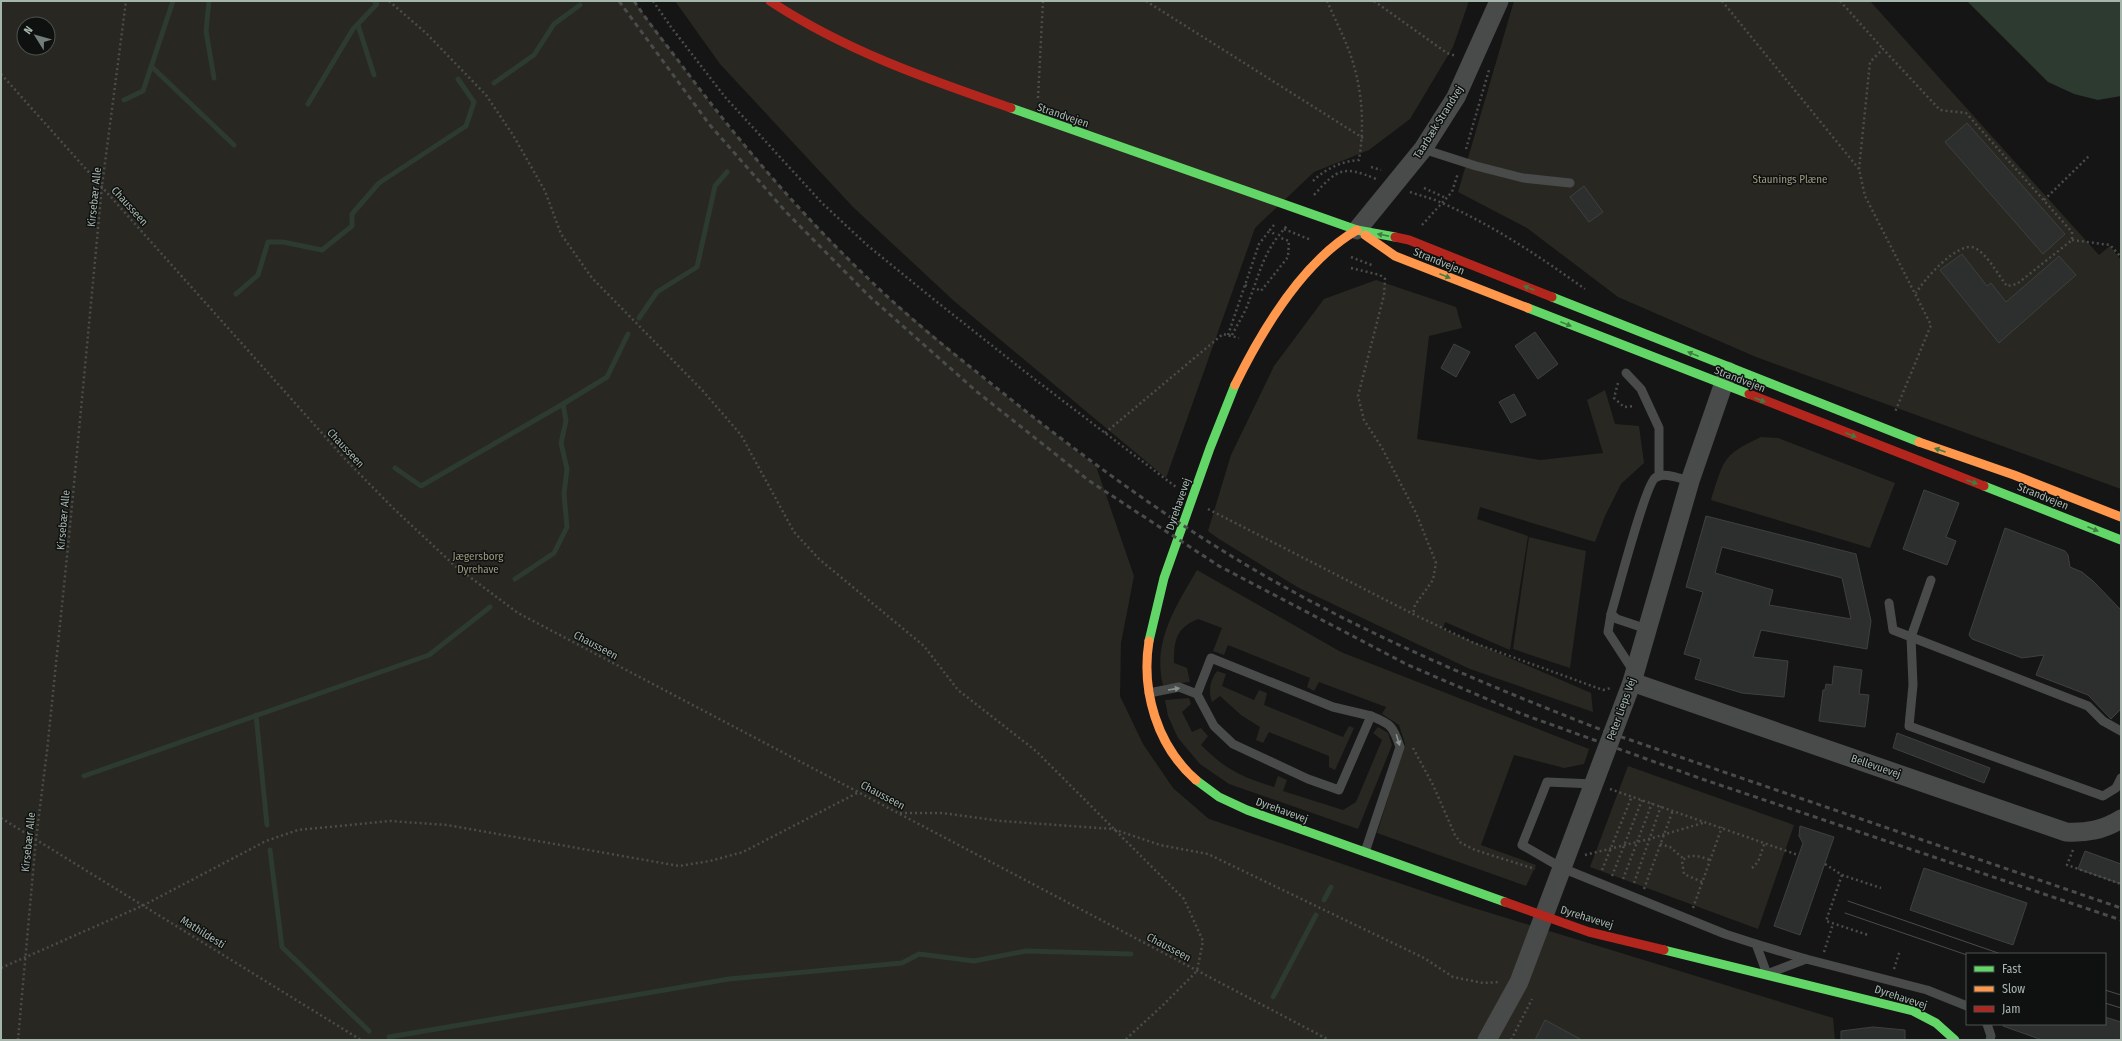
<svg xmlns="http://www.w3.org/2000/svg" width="2122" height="1041" font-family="'Fira Sans Condensed',sans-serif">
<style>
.green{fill:#282721;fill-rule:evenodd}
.water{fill:#2c3a2f}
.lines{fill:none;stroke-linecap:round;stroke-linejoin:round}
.stream{stroke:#2c3a2f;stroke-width:5}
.building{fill:#2d2f2e;stroke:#3e413f;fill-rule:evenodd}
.path{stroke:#4a4d4b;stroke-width:2.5;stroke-dasharray:2 3;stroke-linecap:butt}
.lane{stroke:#484b4a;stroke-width:9}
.street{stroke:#484b4a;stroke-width:19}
.fast{stroke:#63d668;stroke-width:9}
.slow{stroke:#ff974d;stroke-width:9}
.jam{stroke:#b3261e;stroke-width:9}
.tram{stroke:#494c4b;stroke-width:1}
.rail{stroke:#494c4b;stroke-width:3;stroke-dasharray:5 4;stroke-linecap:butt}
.oneway{fill:#3d7d41}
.oneway2{fill:#86918a}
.labels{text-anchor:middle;stroke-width:3;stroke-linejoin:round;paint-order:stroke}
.street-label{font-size:11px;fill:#a7b6ad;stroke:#0f1111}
.park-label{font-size:11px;fill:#9f997f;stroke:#0f1111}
</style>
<rect width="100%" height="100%" fill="#151515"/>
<g class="green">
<path d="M1,1H634L720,116L795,204L875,286L987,381L1096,466L1134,576L1121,643L1120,696L1143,744L1173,788L1209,819L1464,905L1833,1018L1835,1040H1ZM24,24H48V48H24Z"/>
<polygon points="675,1 1469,1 1453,47 1410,119 1369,150 1314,172 1255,228 1166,478 954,301 853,207 720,64"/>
<polygon points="1514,1 1870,1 2099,255 2110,246 2121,260 2121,489 1756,357 1618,297 1527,228 1458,192"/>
<polygon points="1376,280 1456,307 1462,328 1429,336 1417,439 1540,460 1603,453 1587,400 1605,390 1615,424 1639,426 1644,463 1621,484 1605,516 1595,542 1480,507 1477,519 1528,536 1510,650 1445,622 1443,629 1591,693 1593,712 1470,669 1299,588 1219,539 1208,531 1231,455 1274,366 1324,299"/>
<path d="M1761,437L1778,438L1895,483L1870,548L1711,500C1724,460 1722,455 1761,437Z"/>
<polygon points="1529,537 1586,551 1570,668 1513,649"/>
<path d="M1197,570L1341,652L1589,749L1584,764L1564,768L1514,755L1481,845L1536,865L1526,886L1377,833L1405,744L1399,725L1382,714L1386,707L1319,682L1314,691L1307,687L1310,678L1228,645L1224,655L1213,651L1222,628L1198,619C1176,628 1174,640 1174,663L1187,668L1190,682L1163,685C1152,642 1176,606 1197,570Z"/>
<path d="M1217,671L1226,674L1222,686L1254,700L1259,690L1267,693L1264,705L1343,737L1349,726L1354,728L1335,770L1329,767V756L1269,732L1263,743L1256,740L1260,727L1241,715L1220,696L1212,702C1208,691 1210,680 1217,671Z"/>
<path d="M1189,698L1191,704L1182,712L1192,732L1201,728L1208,736L1201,745C1226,770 1242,777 1274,787L1278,776L1287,780L1283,791L1343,810L1356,802L1382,740L1373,733L1378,727L1388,733L1392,745L1358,829L1229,784L1200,764L1178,738L1168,716L1165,700Z"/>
<polygon points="1628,766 1794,825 1758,929 1590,867"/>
</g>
<polygon class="water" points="1967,1 2121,1 2121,96 2098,100 2074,94 2048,82"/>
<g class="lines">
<g class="stream">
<polyline points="209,1 206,31 214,78"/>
<polyline points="358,25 374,75"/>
<polyline points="152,67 234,145"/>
<polyline points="494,83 534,55 554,24 580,5"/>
<polyline points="124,100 143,91 173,1"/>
<polyline points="308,104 353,29 377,4 374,1"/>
<polyline points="236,294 258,275 268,242 283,242 322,250 352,226 352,214 379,183 466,126 474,102 458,79"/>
<polyline points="639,318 657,292 697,267 715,186 727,172"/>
<polyline points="395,468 421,486 563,404"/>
<polyline points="515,579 554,553 567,527 564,494 567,469 561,443 566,421 563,404 607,377 628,334"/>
<polyline points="256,715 267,825"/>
<polyline points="84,776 429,655 490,607"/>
<polyline points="270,850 282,947 369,1031"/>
<polyline points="1324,900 1331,887"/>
<polyline points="1273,997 1316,915"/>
<polyline points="389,1037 729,979 902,963 919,954 974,961 1026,951 1131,954"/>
</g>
</g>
<g class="building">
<polygon points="1967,123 2065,234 2043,254 1945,142"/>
<polygon points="1584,186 1603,212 1589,222 1570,197"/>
<polygon points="1962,254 1987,286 1991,283 2006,302 2059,256 2076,275 1999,343 1940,270"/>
<polygon points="1535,332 1558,364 1538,379 1515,346"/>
<polygon points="1454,344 1470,352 1456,377 1441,368"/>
<polygon points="1514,394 1526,415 1511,423 1499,402"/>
<polygon points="1924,490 1959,503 1946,537 1956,541 1947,565 1903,549"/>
<path d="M1706,516L1856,554L1871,621L1867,649L1761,630L1753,657L1788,661L1784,697L1742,693L1695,679L1701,659L1684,654L1703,592L1686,587ZM1722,547L1842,578L1851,619L1769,605L1773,590L1715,573Z"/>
<polygon points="2005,528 2065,551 2068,555 2070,567 2082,572 2093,581 2121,610 2121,709 2111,719 2088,695 2036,675 2044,655 2022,658 1972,639 1969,635"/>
<polygon points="1834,666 1862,670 1859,694 1869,695 1865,727 1819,721 1823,690 1825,690 1826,684 1832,685"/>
<polygon points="1897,733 1990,768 1984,783 1893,748"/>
<polygon points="1800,826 1834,837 1800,935 1774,926 1803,843 1799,836"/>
<polygon points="2085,851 2121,864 2121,884 2078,869"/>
<polygon points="1924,868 2027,903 2013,945 1910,910"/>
<polygon points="2105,1017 2121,1022 2121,1040 2042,1040 2003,1026 2003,1024 2105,1024"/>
<polygon points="1545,1020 1582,1040 1535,1040"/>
<polygon points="1873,1027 1905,1030 1905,1040 1841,1040 1841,1031"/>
</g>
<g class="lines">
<g class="path">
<polyline points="389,1 426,33 486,95 513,135 545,191 561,234 592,278 703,391 741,435 794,532 819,559 924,646 958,690 1036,751 1184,899 1203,941 1197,971 1162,1006 1125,1040"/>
<polyline points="653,1 671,27 725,97 822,203 867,245 937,302 1033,378 1176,487"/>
<polyline points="1146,1 1363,138"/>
<polyline points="1374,1 1447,53 1456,56"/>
<polyline points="1722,1 1859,169 1865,196 1931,325 1895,412"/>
<polyline points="1840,1 1883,49"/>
<polyline points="1,74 345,459 392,507 455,566 518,613 1329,1040"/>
<polyline points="1038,98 1043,1"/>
<polyline points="1466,149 1489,70"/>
<polyline points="1371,167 1381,170"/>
<path d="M1859,169L1870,62L1883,49L1940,110L1966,113L2072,232V240L2017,284L2007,286C1998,275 1988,255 1975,248C1958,240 1923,281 1916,293"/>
<path d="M1313,181C1325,169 1342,161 1359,160C1364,129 1363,97 1354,66C1348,44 1336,22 1327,1"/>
<polyline points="1424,188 1446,198"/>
<path d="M1410,192C1421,196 1432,198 1442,203C1493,225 1540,257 1585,289"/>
<path d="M1314,195C1337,169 1343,165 1376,179"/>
<polyline points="2044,200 2090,155"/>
<polyline points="1274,225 1270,230 1274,234"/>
<polyline points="1422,225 1452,192 1458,173"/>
<polyline points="1284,229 1311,240"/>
<polyline points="2072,240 2110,245 2121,257"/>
<polyline points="1351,257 1374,266"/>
<polyline points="1351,268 1380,275 1385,279 1384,295 1358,396 1364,420 1382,448 1416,513 1436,563 1433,580 1415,605 1413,614"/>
<polyline points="1245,285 1249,287"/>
<polyline points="1257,289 1261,291 1288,257 1289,241 1281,238"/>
<polyline points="1228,335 1259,244 1270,230"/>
<path d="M1232,335C1236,327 1241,319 1245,311C1259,278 1261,253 1287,226"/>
<polyline points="1618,383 1614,398 1624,407 1635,406"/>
<polyline points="1105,433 1223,334 1239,338"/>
<polyline points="1208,509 1413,614 1474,643 1603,690 1611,688"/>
<polyline points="1413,748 1433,785 1455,835 1461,843 1475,850 1535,869"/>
<polyline points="1610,789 1798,855"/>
<polyline points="900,813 942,813 1001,821 1113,829 1160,845 1208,854 1424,958 1453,977 1483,983 1499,982"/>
<polyline points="1,818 361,1040"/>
<polyline points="1660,844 1670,847 1684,859"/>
<polyline points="2073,850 2067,865 2121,884"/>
<polyline points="1585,855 1649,839 1706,822"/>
<polyline points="1825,864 1842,875 1881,888"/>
<polyline points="1752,868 1758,862 1765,842"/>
<polyline points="1602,870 1632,796"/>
<polyline points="1842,875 1826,921 1868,935"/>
<polyline points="1612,876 1642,800"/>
<polyline points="1623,879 1652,803"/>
<path d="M1702,882L1684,874L1682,861C1690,852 1701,857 1710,860"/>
<polyline points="1634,883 1661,806"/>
<polyline points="1644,889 1673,810"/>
<polyline points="1693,908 1722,827"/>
<polyline points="1824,952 1833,924"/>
<polyline points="1,968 144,905 266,841 298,830 390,821 447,825 679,866 710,861 743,852 859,792"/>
<polyline points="1894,969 1900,950"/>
<polyline points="18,1040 36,839 47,751 69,537 102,186 126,1"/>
<polyline points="1511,1040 1532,999"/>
</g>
<g class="lane">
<polyline points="1423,149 1476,166 1523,178 1570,183"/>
<polyline points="1626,373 1641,389 1659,428 1659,476"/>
<polyline points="1931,580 1911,637 1913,685 1909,726 2103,796 2116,788 2121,778"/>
<polyline points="1889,603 1893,630 2088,706 2103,721 2121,731"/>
<polyline points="1611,614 1608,632 1634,672"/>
<path d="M1647,629L1617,619L1611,614C1617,594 1645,486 1655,478C1663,471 1681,479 1690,481"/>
<polyline points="1149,693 1179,687 1197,694 1214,726 1233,744 1308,779 1339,790 1371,716 1333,707 1211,658 1197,694"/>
<polyline points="1594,784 1547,782 1522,845 1562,868 1725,934 1756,944 1767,974 1806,959 1927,990 1967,1006"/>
<path d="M1365,852L1400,747C1393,726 1391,724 1371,716"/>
<polyline points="1756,944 1806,959"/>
<polyline points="1987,1024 1991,1036 1990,1040"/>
</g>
<g class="street">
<polyline points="1357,230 1423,149 1456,97 1499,1"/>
<path d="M1632,682L2066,832C2087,833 2103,830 2121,819"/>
<polyline points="1487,1040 1519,982 1632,682 1690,481 1728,371"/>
</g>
<g class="fast">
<polyline points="1011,108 1357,230 1395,237"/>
<polyline points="1552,297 1919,442"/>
<polyline points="1528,308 1749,394"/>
<polyline points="1984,486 2121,540"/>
<polyline points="1149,641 1164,578 1210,448 1235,385"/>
<polyline points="1196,780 1219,797 1247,810 1505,902"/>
<polyline points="1664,950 1913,1011 1936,1023 1955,1040"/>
</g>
<g class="slow">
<polyline points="1365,235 1395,256 1528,308"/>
<path d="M1235,385C1262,330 1303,261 1357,230"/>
<polyline points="1919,442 2014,475 2121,517"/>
<path d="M1149,641C1141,691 1157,746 1196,780"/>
</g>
<g class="jam">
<path d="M770,1C844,50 927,79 1011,108"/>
<polyline points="1395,237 1409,240 1552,297"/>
<polyline points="1749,394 1984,486"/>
<polyline points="1505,902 1589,932 1664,950"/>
</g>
<g class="tram">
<polyline points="1848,901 2001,954"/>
<polyline points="1845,913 1967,955"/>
<polyline points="2105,990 2121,995"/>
<polyline points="2105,1003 2121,1008"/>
</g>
<g class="rail">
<polyline points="619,1 709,124 787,213 869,296 976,391 1088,480 1219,566 1408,665 1522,714 1702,779 2121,920"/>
<path d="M634,1C650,25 669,48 686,71C743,147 806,220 875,285C921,329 973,369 1023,409C1107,475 1195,538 1290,590C1392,646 1499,690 1607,732L2121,908"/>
</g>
</g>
<defs><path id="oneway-solid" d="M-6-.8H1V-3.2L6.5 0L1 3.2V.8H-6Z"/></defs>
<g class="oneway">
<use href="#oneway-solid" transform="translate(1383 235) rotate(-169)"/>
<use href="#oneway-solid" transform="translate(1445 276) rotate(22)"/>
<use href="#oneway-solid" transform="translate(1529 288) rotate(-158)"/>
<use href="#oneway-solid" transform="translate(1566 324) rotate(22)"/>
<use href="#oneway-solid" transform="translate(1693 354) rotate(-158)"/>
<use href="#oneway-solid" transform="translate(1760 400) rotate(21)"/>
<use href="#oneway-solid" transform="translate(1851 435) rotate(22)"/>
<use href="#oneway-solid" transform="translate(1940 450) rotate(-161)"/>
<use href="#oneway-solid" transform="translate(1972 482) rotate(20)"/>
<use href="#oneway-solid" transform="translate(2093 529) rotate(22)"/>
</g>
<g class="oneway2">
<use href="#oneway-solid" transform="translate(1174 689) rotate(-9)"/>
<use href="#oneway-solid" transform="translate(1398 740) rotate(73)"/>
</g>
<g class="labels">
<g class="street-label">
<text transform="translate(1063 115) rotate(19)" y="4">Strandvejen</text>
<text transform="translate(1438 122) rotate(-58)" y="4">Taarbæk Strandvej</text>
<text transform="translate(94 197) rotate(-84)" y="4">Kirsebær Alle</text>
<text transform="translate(130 206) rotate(48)" y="4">Chausseen</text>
<text transform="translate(1439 261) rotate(22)" y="4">Strandvejen</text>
<text transform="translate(1740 379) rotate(21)" y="4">Strandvejen</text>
<text transform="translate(346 448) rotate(47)" y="4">Chausseen</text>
<text transform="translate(2043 496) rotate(22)" y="4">Strandvejen</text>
<text transform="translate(1178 504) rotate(-71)" y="4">Dyrehavevej</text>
<text transform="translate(63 520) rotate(-85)" y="4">Kirsebær Alle</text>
<text transform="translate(596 645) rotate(28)" y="4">Chausseen</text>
<text transform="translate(1621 709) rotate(-70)" y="4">Peter Lieps Vej</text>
<text transform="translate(1876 766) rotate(19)" y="4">Bellevuevej</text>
<text transform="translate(883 795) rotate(28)" y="4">Chausseen</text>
<text transform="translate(1282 810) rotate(20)" y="4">Dyrehavevej</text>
<text transform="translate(28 842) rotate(-84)" y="4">Kirsebær Alle</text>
<text transform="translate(1587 917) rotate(17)" y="4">Dyrehavevej</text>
<text transform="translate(203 932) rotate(32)" y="4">Mathildesti</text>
<text transform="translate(1169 947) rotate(28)" y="4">Chausseen</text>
<text transform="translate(1901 997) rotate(18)" y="4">Dyrehavevej</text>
</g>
<g class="park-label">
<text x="1790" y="183">Staunings Plæne</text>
<text x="478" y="560">Jægersborg<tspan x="478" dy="13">Dyrehave</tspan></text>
</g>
</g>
<rect width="2122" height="1041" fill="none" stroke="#a7b6ad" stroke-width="4"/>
<rect x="1966" y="953" width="140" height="72" fill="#0f1111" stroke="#4c534f"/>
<rect x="1974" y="966" width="20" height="6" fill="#63d668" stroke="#4c534f"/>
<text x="2002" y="973" font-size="12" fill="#a7b6ad">Fast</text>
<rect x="1974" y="986" width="20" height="6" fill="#ff974d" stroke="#4c534f"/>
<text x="2002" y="993" font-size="12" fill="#a7b6ad">Slow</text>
<rect x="1974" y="1006" width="20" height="6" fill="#b3261e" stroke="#4c534f"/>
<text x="2002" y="1013" font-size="12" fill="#a7b6ad">Jam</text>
<g transform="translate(36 36) rotate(307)"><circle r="19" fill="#0f1111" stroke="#4c534f"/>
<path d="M0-3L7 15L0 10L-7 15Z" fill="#747e78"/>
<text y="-6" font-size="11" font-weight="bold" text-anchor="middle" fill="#a7b6ad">N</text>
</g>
</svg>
